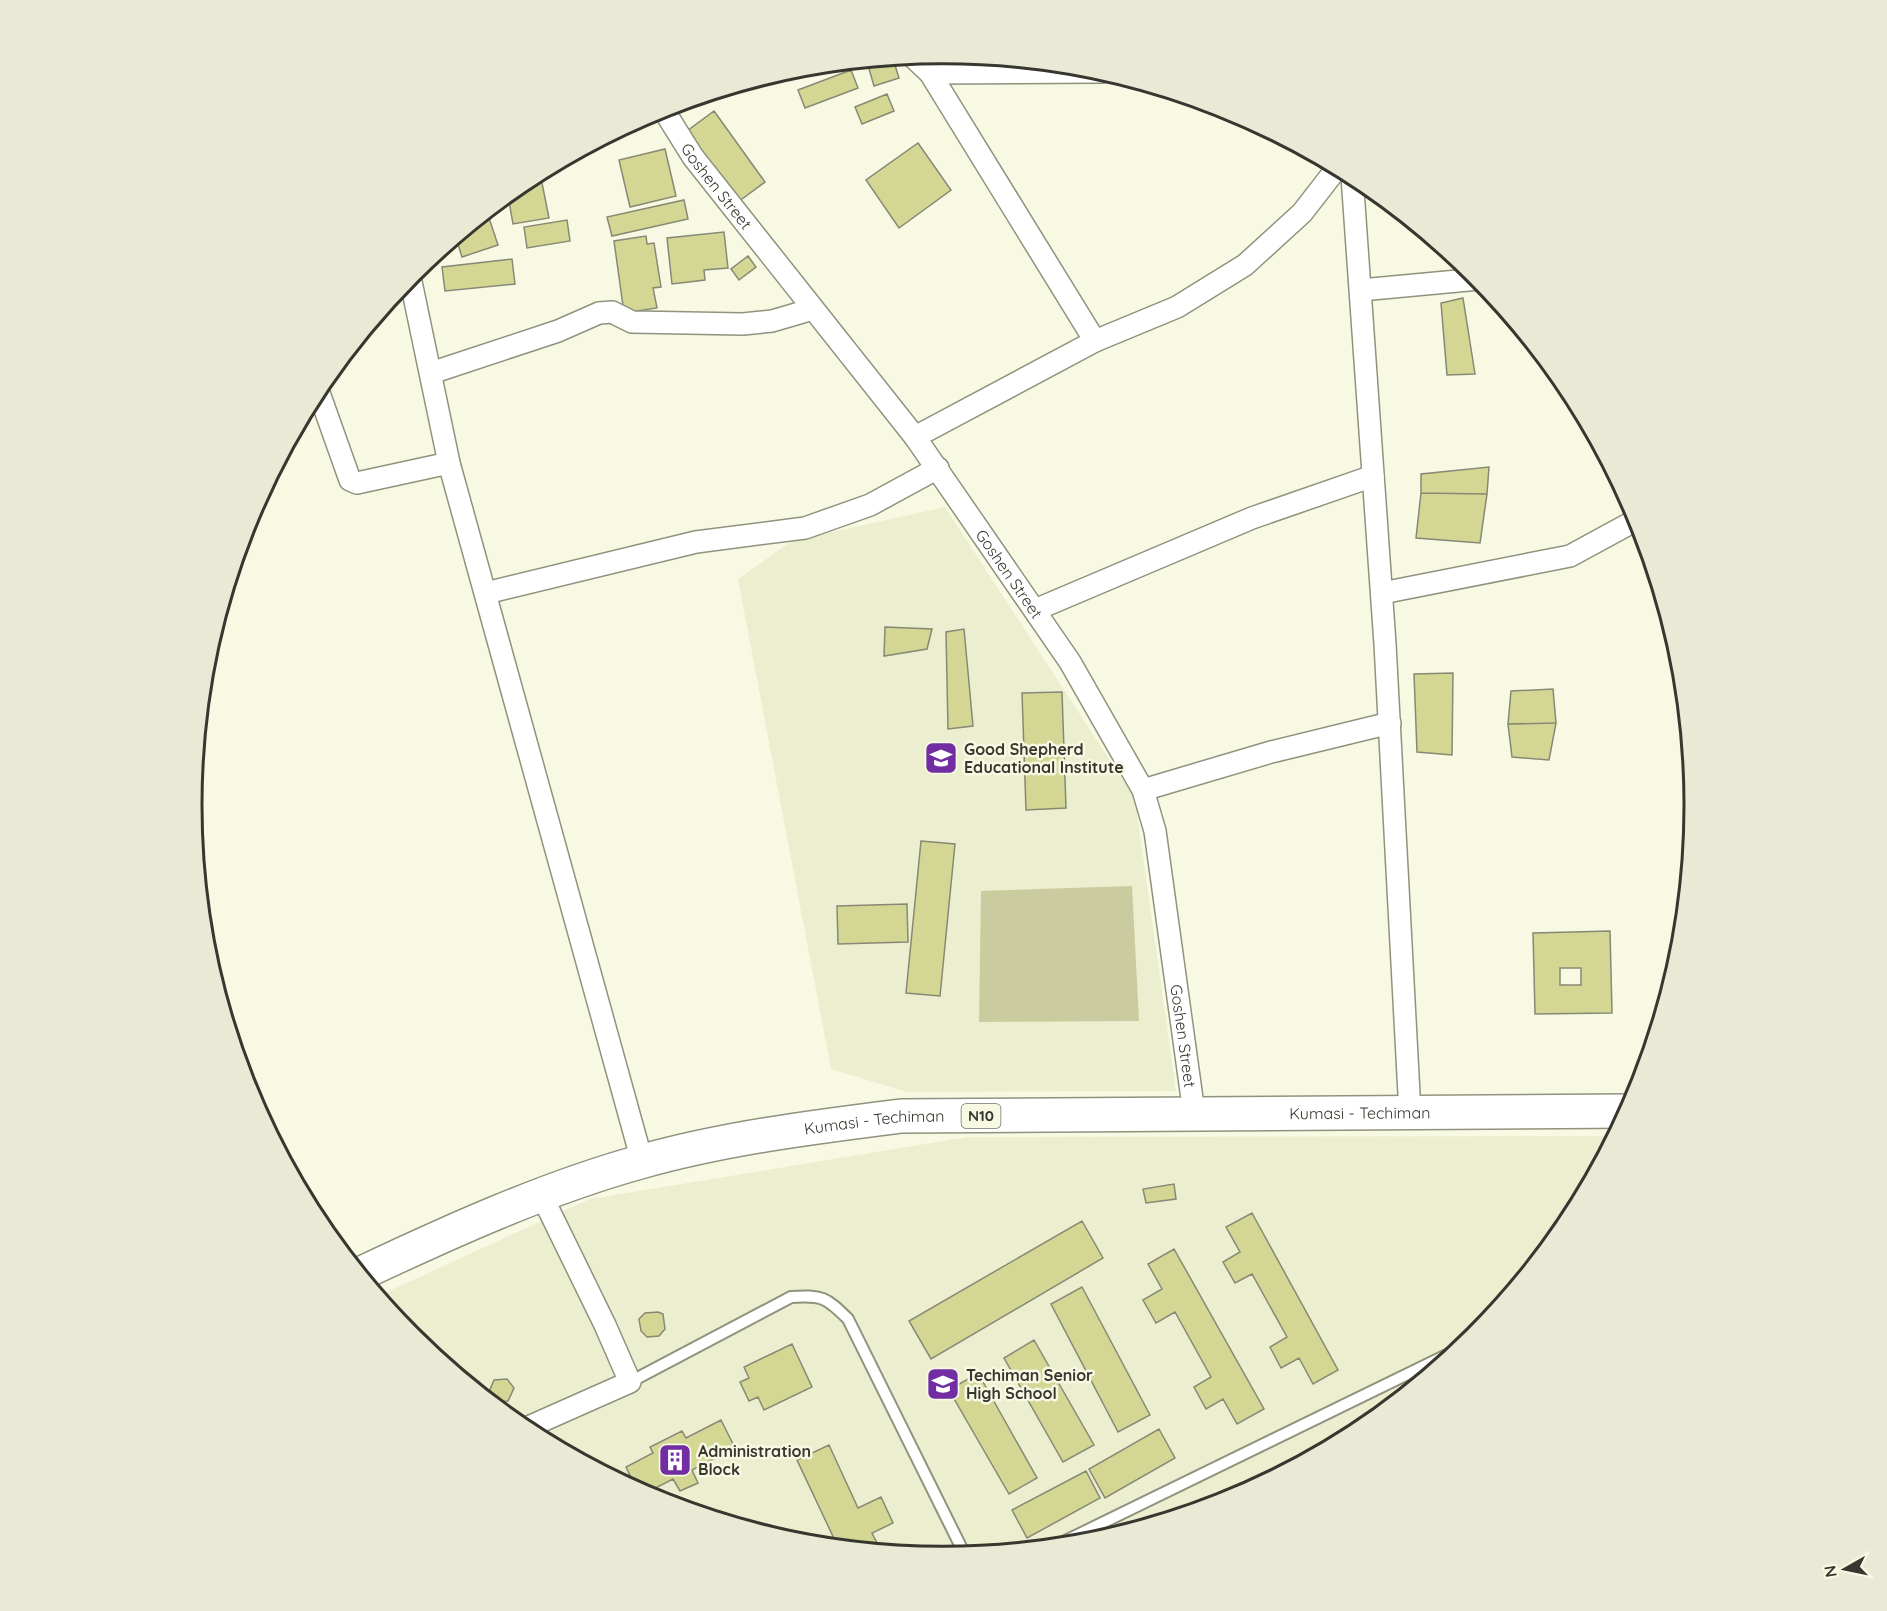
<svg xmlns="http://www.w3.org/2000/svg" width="1887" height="1611" viewBox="0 0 1887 1611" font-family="Quicksand,sans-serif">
	<rect width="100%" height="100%" fill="#f8f9e3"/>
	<!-- built -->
	<path fill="#eceed0" d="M945,507L1135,799L1176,1091L907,1092L831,1069L738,579L792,541Z
		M1615,1136L1568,1223L1475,1337L1361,1431L1231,1500L1090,1543L943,1557L797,1542L656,1500L526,1430L412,1337L378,1296L590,1199L968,1137Z"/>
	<!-- green -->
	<path fill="#cacc9f" d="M1132,886L1139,1021L979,1022L981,891Z"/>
	<!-- building -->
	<path fill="#d4d694" stroke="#878975" stroke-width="1.5" fill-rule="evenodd" d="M893,59L899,78L874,86L867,62Z
		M851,70L858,88L805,108L798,90Z
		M887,94L894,111L862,124L855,107Z
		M705,96L706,99L687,106L686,102Z
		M714,111L765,182L738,202L687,131Z
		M620,131L622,136L587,150L586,148Z
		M918,143L951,190L899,228L866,180Z
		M665,149L676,196L630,207L619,160Z
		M540,173L549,218L513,224L508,196L526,180Z
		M684,200L688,219L612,236L607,217Z
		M487,212L498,245L462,257L456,238Z
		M567,220L570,241L527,248L524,227Z
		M724,232L728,268L704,270L705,280L672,284L667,238Z
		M646,236L647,244L654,243L661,287L653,288L657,308L624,313L614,241Z
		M748,256L756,267L739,280L731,269Z
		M512,259L515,284L445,291L442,267Z
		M1463,298L1475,374L1447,375L1441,303Z
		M1489,467L1487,494L1421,493V474Z
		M1421,493L1487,494L1480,543L1416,538Z
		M885,627L932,629L927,649L884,656Z
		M964,629L973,726L948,729L946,632Z
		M1453,673L1452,755L1417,752L1414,674Z
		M1553,689L1556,723L1508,724L1511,691Z
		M1062,692L1066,808L1026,810L1022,693Z
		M1556,723L1549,760L1512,757L1508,724Z
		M921,841L955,844L940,996L906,993Z
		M907,904L908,942L838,944L837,906Z
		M1610,931L1612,1013L1535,1014L1533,933ZM1560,968H1581V985H1560Z
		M1174,1184L1176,1199L1146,1203L1143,1189Z
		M1252,1213L1338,1370L1313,1384L1299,1358L1281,1368L1270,1347L1287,1337L1252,1274L1235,1283L1223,1262L1240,1252L1226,1227Z
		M1082,1221L1103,1258L931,1359L909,1321Z
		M1174,1249L1264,1409L1237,1424L1223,1399L1206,1409L1194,1387L1211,1377L1175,1312L1156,1323L1143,1300L1162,1289L1148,1264Z
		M1082,1287L1150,1415L1118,1432L1051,1304Z
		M658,1312L663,1314L665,1329L659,1336L647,1337L641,1331L639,1319L645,1313Z
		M1034,1340L1094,1445L1063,1462L1004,1358Z
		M792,1344L812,1387L764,1410L758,1397L749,1401L740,1382L749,1378L744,1367Z
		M978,1373L1037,1478L1009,1494L949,1390Z
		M507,1379L514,1388L508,1401L496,1402L489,1392L494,1380Z
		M721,1420L735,1448L692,1470L698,1483L680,1491L673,1479L644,1494L637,1490L626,1467L653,1453L650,1447L682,1431L686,1438Z
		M1159,1429L1175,1458L1105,1498L1089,1469Z
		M829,1445L858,1508L881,1497L893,1523L872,1533L881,1551L838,1547L797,1460Z
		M1086,1471L1100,1498L1027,1538L1012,1510Z"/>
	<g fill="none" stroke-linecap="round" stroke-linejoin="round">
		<!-- lane casing -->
		<g stroke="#91927e" stroke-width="14">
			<path id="lane" d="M630,1382L791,1297C822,1295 826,1297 848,1319L965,1555
				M1055,1546L1463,1347"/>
		</g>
		<!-- street casing -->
		<g stroke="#91927e" stroke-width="24">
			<g id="street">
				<path d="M913,57L930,73L1095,341"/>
				<path d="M930,73L1102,72"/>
				<path id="s1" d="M663,109L693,157L915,437L1070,662L1143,790L1155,831L1194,1113"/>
				<path d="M1352,176L1385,644L1410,1113"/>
				<path d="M410,277L449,463L642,1161"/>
				<path d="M1361,290L1479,279"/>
				<path d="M431,373L558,331L599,313L612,312L632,322L743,324L772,321L813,309"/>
				<path d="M318,390L350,480L357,483L449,463"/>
				<path d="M915,437L1095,341L1177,307L1245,265L1302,213L1337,168"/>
				<path d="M486,593L696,542L805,528L870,505L938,468"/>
				<path d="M1382,593L1570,556L1638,519"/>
				<path d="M1035,610L1252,518L1373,476"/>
				<path d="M1143,790L1271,752L1390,723"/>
				<path d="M524,1429L630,1382L605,1325L542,1196"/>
			</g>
		</g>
		<!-- highway casing -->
		<g stroke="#91927e" stroke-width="36">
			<g id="highway">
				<path id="s2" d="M360,1274C449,1232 546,1188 640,1162C725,1138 814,1127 901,1116L1628,1111"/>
			</g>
		</g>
		<!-- lane -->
		<use href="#lane" stroke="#fff" stroke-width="10"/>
		<!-- street -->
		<use href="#street" stroke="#fff" stroke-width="21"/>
		<!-- highway -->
		<use href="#highway" stroke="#fff" stroke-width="33"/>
	</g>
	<!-- icons -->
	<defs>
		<g id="school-square" transform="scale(1.725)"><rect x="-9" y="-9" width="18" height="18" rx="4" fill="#712da1" stroke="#f8f9e3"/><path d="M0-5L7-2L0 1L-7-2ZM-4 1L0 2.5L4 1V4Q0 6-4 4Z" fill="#fff"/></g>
		<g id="building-square" transform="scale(1.725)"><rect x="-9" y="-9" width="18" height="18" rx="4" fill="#712da1" stroke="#f8f9e3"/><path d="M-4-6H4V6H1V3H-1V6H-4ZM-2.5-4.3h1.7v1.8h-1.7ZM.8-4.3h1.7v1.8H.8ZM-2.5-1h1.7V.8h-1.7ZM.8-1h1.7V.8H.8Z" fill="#fff"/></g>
	</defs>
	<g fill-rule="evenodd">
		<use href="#school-square" x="941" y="758"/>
		<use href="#school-square" x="943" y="1384"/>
		<use href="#building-square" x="675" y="1460"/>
	</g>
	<g text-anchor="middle" stroke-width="5" stroke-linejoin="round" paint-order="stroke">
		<!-- shield labels -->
		<rect fill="#f8f9e3" stroke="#717165" stroke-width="1.5" x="961.5" y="1104" width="39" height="24" rx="4.5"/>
		<g font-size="15" font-weight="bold" fill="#37372f">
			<text x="981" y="1121">N10</text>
		</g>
		<!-- street labels -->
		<g font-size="16" fill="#37372f" stroke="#f8f9e3">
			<text dy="6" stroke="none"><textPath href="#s1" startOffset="94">Goshen Street</textPath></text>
			<text dy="6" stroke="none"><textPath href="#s1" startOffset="580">Goshen Street</textPath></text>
			<text dy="6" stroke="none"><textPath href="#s1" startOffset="1084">Goshen Street</textPath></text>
			<text dy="6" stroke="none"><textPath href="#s2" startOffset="1026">Kumasi - Techiman</textPath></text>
			<text dy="6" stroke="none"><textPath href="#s2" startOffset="540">Kumasi - Techiman</textPath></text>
		</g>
		<!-- poi labels -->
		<g font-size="16" font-weight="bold" fill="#37372f" stroke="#f8f9e3" text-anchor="start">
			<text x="964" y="755">Good Shepherd<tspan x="964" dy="18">Educational Institute</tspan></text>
			<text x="966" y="1381">Techiman Senior<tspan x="966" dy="18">High School</tspan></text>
			<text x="698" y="1457">Administration<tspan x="698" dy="18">Block</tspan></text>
		</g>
	</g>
	<!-- crop -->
	<path d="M0 0H1887V1611H0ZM202 805a741 741 0 1 1 1482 0a741 741 0 1 1-1482 0Z" fill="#e9e9d5" fill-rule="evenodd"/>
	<path fill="none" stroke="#37372f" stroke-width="3" d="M202 805a741 741 0 1 1 1482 0a741 741 0 1 1-1482 0Z"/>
	<!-- north arrow -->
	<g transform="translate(1845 1569) rotate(261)" stroke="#f8f9e3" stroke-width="4.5" paint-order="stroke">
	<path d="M0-4.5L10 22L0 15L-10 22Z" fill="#37372f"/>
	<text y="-9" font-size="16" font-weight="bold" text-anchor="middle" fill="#37372f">N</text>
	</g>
</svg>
